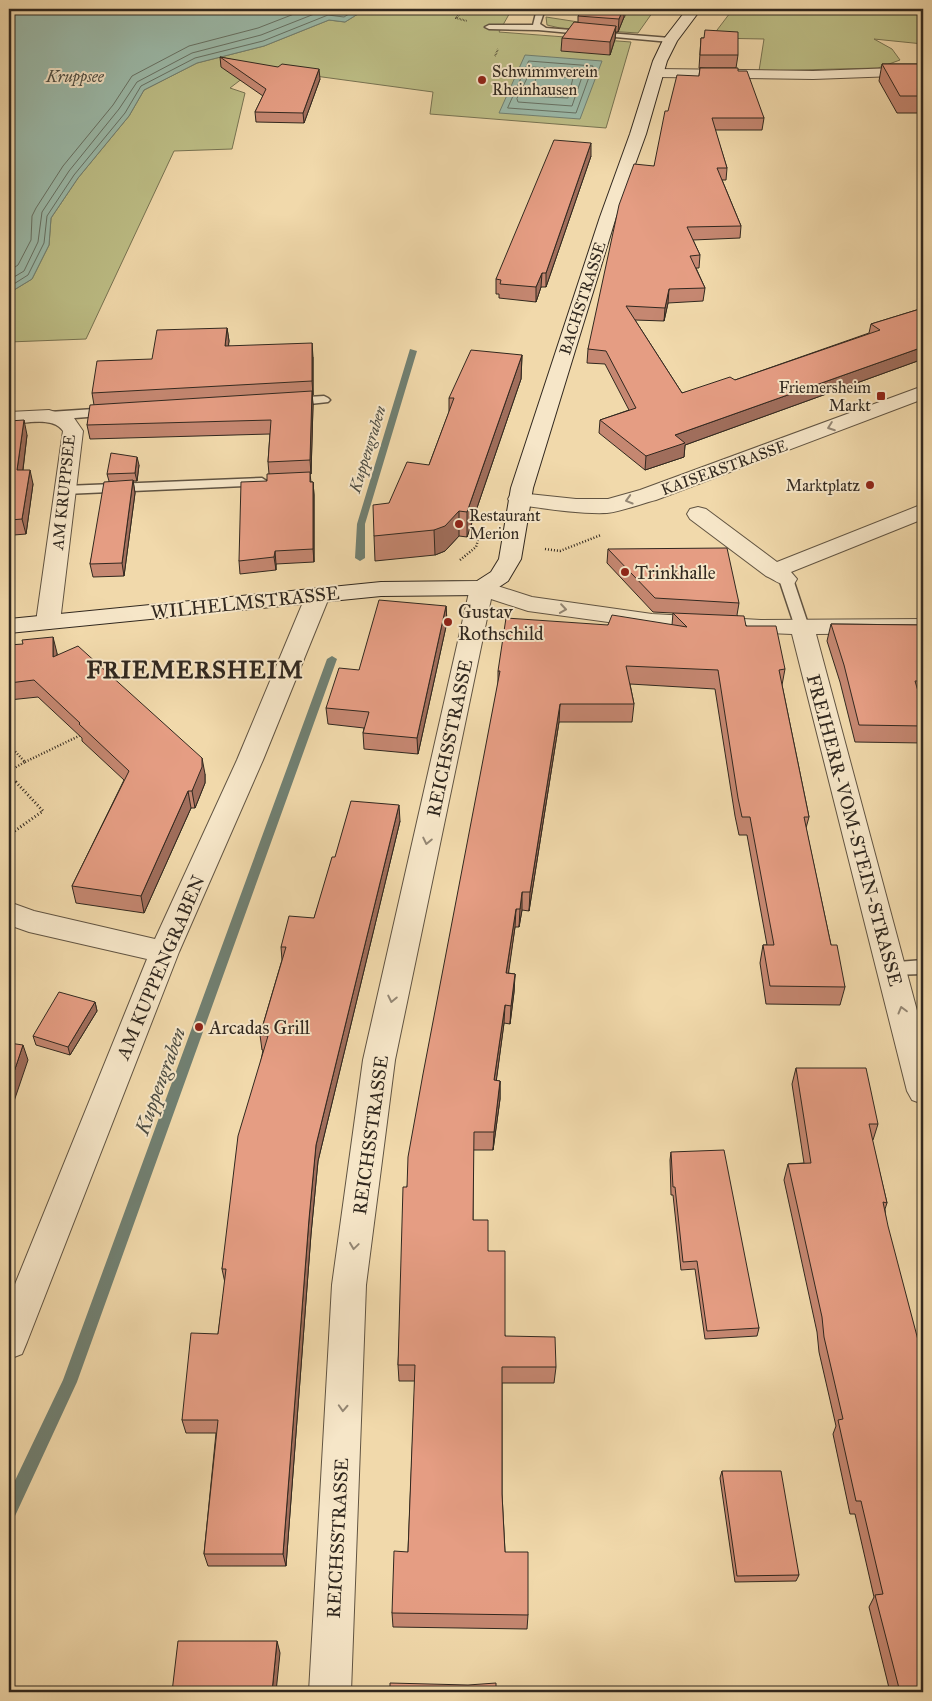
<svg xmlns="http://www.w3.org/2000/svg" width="932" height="1701" viewBox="0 0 932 1701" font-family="'IM FELL Great Primer',serif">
	<rect width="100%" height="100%" fill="#f1d9ab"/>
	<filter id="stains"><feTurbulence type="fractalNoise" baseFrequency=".004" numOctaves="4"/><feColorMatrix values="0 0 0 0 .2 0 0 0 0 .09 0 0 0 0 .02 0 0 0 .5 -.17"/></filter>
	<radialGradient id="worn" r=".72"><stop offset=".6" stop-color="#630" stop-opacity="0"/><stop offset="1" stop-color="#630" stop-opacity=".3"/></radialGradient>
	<!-- green -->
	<path fill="#bdbe86" stroke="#777352" d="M366,9H512L499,32L631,42L606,128L430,114L433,92L256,68L230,88L245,93L232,149L174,151L86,339L9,342V293L32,279L49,245L51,218L78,178L129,116L144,90L197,63L264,46L329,20L345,22Z
		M630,9H655L638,33L560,28L547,25L546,17L617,28Z
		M733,9H923V44L874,39L892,49L900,60L878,68L759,71L764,39L711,38Z"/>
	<!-- water -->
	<path fill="#9bbaaa" stroke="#718072" d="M9,9H366L345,22L329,20L264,46L197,63L144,90L129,116L78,178L51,218L49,245L32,279L9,293Z
		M525,55L602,61L580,119L499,113Z"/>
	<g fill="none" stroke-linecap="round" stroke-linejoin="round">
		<!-- shore -->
		<path stroke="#667164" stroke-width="1" d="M529,61L593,66L576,113L508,108Z
			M533,67L584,71L572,106L518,102L517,99Z
			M538,75L573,78L568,98L529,96Z
			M9,271L18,265L31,240L32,216L36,208L63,166L113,105L132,76L189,46L258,28L307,9
			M9,280L24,271L38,242L42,212L69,171L119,109L137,82L192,53L261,35L327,9
			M9,287L28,275L44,243L47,216L74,175L125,113L141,86L195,58L263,41L328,15L344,17L357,9"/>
		<!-- stream -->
		<path fill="#718072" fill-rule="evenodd" d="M410,349L417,351L365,524V558L360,561L355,558L357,524Z
			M332,656L337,659L77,1382L15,1516L9,1518V1493L63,1380L327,659Z"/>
		<!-- lane casing -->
		<g stroke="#615442" stroke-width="3">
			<path id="lane" d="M537,9H545L540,24L546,28L670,38L674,40L670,42L538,30L489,29L485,27L489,25H533Z
				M324,396L328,398L330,400L328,402L291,406L285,402L291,398Z
				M109,408L115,412L113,415L49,420L43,416L49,412Z
				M262,478L268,482L266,485L65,494L59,490L65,486Z
				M786,575L793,579L809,627L807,630H797L795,627L779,579Z
				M923,960V974L891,975L885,973L882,968L885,963Z"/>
		</g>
		<!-- street casing -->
		<g stroke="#615442" stroke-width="2">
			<path id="street" d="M923,67V75L813,79L657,77L652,76L650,73L652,70L657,69L813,71Z
				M923,386V399L656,500C640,504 623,511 607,513C578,514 548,509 519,505L511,504L508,499L511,494L519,493L576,499H608L640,490Z
				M49,410L74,418L83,431L60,622L56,627L48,629L40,627L36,622L63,431C53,416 24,424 9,424V412Z
				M923,504V519L791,572L797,579L794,584C781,587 777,581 766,576L690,519L687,514L690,509L698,507L706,509L777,562Z
				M482,581L532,597L652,614L761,620L923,619V633L816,634L923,1033V1104L912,1100L907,1091L792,634L652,628L528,611L491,599L395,1060L366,1285L351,1692H309L332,1285L363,1060L470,588L474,583Z
				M318,588L326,590L330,595L263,760L179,952L27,1342L22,1354L9,1359V1299L147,959L29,932L9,925V902L34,911L155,939L237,760L306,595L310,590Z"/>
		</g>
		<!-- secondary casing -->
		<g stroke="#31281f" stroke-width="2">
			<path id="secondary" d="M687,9H701L677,41L667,61L646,134L616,217L533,488L521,559L508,581L490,593L482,595L381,596L9,633V619L381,582L477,581L491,572L499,559L511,488L600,217L630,134L653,61L663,40Z"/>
		</g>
		<!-- path-far2 -->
		<path stroke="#31281f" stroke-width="2" stroke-dasharray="0.5 1" stroke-linecap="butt" d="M464,9L456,18L467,21
			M495,56L498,49"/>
		<!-- path-far1 -->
		<path stroke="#31281f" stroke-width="2.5" stroke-dasharray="1 2" stroke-linecap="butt" d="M545,549L560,551L601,535
			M460,560L476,547L479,537
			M9,745L25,762L9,771
			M25,762L83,734
			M9,775L16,782"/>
		<!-- path -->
		<path stroke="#31281f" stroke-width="3" stroke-dasharray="1 2.5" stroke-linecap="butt" d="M9,835L43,811L15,781"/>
		<!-- lane -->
		<use href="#lane" fill="#f6e6c8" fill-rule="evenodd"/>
		<!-- street -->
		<use href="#street" fill="#f6e6c8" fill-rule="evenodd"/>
		<!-- secondary -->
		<use href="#secondary" fill="#f6e6c8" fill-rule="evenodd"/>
	</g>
	<!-- wall -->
	<path fill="#c58771" stroke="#31281f" d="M584,9H624V17L618,32H616L615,39L610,55L561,51L562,38L578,23V16Z
		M701,38H704L738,55L736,68H699Z
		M220,57L320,79L304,123L256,122L255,112L263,96L221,67Z
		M882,64H923V113H897L879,81Z
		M700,68L738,71L764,118L762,130H715L727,168L726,180H722L741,226L740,238L693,240L700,255L699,268H696L705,288L703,301L668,303L664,321L635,320L682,393L735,380L869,333L871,324L923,308V359L685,445L684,457L645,470L599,433L600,420L629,410L605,364L587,363L588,349L654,166L699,76Z
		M591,156L546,287H541L536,302L499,298V294H496V279Z
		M227,328L229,341L228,346L313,357V395H312L313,405L311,474H310L311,482H313L314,495V562L276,564V570L240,574L239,561L269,474L268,462L270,434L90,439L87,425L94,405L92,393Z
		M522,355L521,379L467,537L459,536L445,551L435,555L375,561L374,536L389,503L429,465L449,412V398Z
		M9,421L27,435L23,470L33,484L26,534L14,535L9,575Z
		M139,465L137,481H133L135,493L124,576L93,577L90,564L109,481L107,474Z
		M608,549L739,603L737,615L785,669L782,685L809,817L806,828L831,945L845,987L840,1005L766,1004L760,963L763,945H767L747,835H739L735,816L715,689L630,684L634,704L632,722H559L529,911L522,910L519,927H515L508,973L515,974L514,992L510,1024L504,1023L496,1081H500V1099L493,1150H473V1220L488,1251L505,1336L556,1367L554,1383H502V1494L505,1552L528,1615L527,1629L393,1627L392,1613L408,1552L415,1381H399L398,1365L407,1187L498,685V671L608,625H672L673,613L653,612L607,563Z
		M446,606L447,622L418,754L364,749L363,733L364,728L328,724L326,708L359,670Z
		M831,624L923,625V698H920L923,708V743L855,742L840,682L827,641Z
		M9,645L57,653V655L205,774V783L195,808H191L144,913L76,903L72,886L124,780L82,741V738L38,697L9,700Z
		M400,821L318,1161L311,1234L286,1566H208L204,1554L216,1433H186L182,1420L218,1334L225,1283L222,1269L263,1050H262L260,1035L282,960L281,947L314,918L335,857Z
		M921,902H923V929L918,913Z
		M95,1002L97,1011L70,1055L36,1045L33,1036Z
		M796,1068L878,1124L873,1140H872L887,1203L885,1209L923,1692H890L869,1607L874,1597L855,1514H850L833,1434L836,1426L819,1352L817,1332L784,1180L788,1164L804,1163L792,1084Z
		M671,1152L759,1328L757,1336L705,1339L695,1269L681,1270L673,1195H671L670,1160Z
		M722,1471L799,1575L796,1581L735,1582L720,1478Z"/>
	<!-- shaded-wall -->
	<path fill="#a06e5c" stroke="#31281f" d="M623,9H624V17L618,32L619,19Z
		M616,26L615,39L610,55V42Z
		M319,69L320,79L304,123L303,113Z
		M591,143V156L546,287V273Z
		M542,273L541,287L536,302V287Z
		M669,289L668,303L664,321L665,308Z
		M227,328L229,341L227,360L225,346Z
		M312,343L313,357V395L312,381Z
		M923,347V359L685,445L684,457L645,470L646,456L675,435Z
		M522,355L521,379L467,537V512Z
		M312,391L313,405L311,474L310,460Z
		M24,420L27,435L21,485L17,470Z
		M137,457L139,465L137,481L135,473Z
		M30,470L33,484L26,534L22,519Z
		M133,480L135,493L124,576L122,563Z
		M313,482L314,495V562L313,549Z
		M459,511V536L445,551L435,555L434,530Z
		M10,520L14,535L9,575V532Z
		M275,551L276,564V570L274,557Z
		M446,606L447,622L418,754L417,738Z
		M53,637L57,653V673L53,657Z
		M560,704L559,722L529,911L530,892Z
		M202,758L205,774V783L195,808L192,791Z
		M188,791L191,808L144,913L141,896Z
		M399,805L400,821L318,1161L311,1234L286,1566L283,1554L309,1219L316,1145Z
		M522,892V910L519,927L520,909Z
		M516,909L515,927L506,991V973Z
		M515,974L514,992L510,1024L511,1006Z
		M95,1002L97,1011L70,1055L68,1047Z
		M505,1005L504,1023L494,1098V1080Z
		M23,1045L28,1060L9,1116V1087Z
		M500,1081V1099L493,1150L494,1132Z
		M277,1641L280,1653L276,1692H272Z"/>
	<!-- building -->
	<path fill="#e59d83" stroke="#31281f" d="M584,9H623L619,19L578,16Z
		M574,22L616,26L610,42L562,38Z
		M705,30L738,32V55H700L701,38H704Z
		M220,57L278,67L282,64L319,69L303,113L255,112L266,89Z
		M882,64H923V96H900Z
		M700,68H738V71H747L764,118H712L727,168H717L741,226L687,227L700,255L690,256L705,288L669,289L665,308L626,306L682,393L730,377L735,380L880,330L871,324L923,308V347L675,435L685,443L646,456L600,420L636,408L606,351L588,349L619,205L634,164L654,166L665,111H668L677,75L699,76Z
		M554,140L591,143L546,273H542L536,287L500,284L501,280L496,279Z
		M227,328L225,346L312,343V381L92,393L97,361L152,359L157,330Z
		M471,350L522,355L467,512L459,511L445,526L434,530L374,536L373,505L389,503L407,462L429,465L454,398H449Z
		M312,391L310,460L268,462L271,420L87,425L90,405Z
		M24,420L17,470H30L22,519L10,520L9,532V421Z
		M111,453L137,457L135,473L107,474Z
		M310,472V482H313V549L275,551L274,557L239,561L241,482L267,481V474Z
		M133,480L122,563L90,564L104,482Z
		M727,548L739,603L655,598L608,549Z
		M379,600L446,606L417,738L363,733L369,712L326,708L339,668L359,670Z
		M673,613L744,616L746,626H776L785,669L779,670L809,817H804L831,945H837L845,987L770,986L763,945H774L750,817H742L738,798L718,670L626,666L634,704H560L530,892H522L520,909H516L506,973L515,974L511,1006L505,1005L494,1080L500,1081L494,1132H474L473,1220H488V1251H505V1336L555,1337L556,1367H502V1494L505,1552H528V1615L392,1613L394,1551L408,1552L415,1365H398L403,1187H407L408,1157L423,1074L500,671H498L506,618L608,625L612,615L687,627Z
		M831,624L923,625V681H915L923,708V726L859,725L844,665Z
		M53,637V657L78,646L202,758V767L192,791H188L141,896L72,886L129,771L79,724L80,723L34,680L9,683V645L23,644L22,640Z
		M351,801L399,805L316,1145L309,1219L283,1554H204L218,1420H182L191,1333L218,1334L226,1269H222L238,1136L268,1036L260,1035L286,947H281L289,916L314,918L332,857H335Z
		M59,992L95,1002L68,1047L33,1036Z
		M9,1043L23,1045L9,1087Z
		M796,1068H866L878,1124H869L887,1203L883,1202L888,1226L923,1359V1692H900L875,1595L883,1594L861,1501H856L838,1420L843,1419L824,1337L822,1317L788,1164L811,1163Z
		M724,1150L759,1328L707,1331L697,1261L683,1262L675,1187H673L671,1152Z
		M722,1471H781L799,1575L737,1576Z
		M178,1641H277L272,1692H172Z
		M390,1683L468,1685L496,1683V1692H390Z"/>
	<!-- one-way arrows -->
	<defs><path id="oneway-chevron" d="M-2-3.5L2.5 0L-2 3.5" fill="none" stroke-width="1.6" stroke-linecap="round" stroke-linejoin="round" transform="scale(1.25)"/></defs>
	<g stroke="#948774">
		<use href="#oneway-chevron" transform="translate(831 427) rotate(160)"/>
		<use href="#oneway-chevron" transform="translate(629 500) rotate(164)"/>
		<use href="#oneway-chevron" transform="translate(563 609) rotate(8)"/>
		<use href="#oneway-chevron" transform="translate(427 841) rotate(102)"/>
		<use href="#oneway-chevron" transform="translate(392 999) rotate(102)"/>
		<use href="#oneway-chevron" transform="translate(902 1010) rotate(-105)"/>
		<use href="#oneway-chevron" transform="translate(354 1246) rotate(98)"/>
		<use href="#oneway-chevron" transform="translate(343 1408) rotate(93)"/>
	</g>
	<!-- markers -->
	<g fill="#8f2418" stroke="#f6e6c8" stroke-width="2">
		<circle cx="482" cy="80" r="5"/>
		<rect x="876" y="391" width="10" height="10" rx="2.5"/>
		<circle cx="870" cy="485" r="5"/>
		<circle cx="459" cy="524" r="5"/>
		<circle cx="625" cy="572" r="5"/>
		<circle cx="448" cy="622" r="5"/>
		<circle cx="199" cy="1027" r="5"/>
	</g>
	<g text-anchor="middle" stroke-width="4" stroke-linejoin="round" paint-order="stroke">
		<!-- far-poi labels -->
		<g font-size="16" fill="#31281f" stroke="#f6e6c8" text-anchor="start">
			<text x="492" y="77">Schwimmverein<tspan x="492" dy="18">Rheinhausen</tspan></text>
			<text x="871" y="393" text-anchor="end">Friemersheim<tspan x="871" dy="18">Markt</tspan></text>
			<text x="860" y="491" text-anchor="end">Marktplatz</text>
			<text x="469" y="521">Restaurant<tspan x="469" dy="18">Merion</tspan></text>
		</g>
		<!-- far-water labels -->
		<g font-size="16" font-style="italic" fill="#4c4c42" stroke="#f6e6c8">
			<text x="75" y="82">Kruppsee</text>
			<text transform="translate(367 449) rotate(-73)" y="6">Kuppengraben</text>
		</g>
		<!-- far-street labels -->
		<g font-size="16" fill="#31281f" stroke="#f6e6c8">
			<text transform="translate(582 298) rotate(-72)" y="6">BACHSTRASSE</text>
			<text transform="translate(724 467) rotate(-20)" y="6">KAISERSTRASSE</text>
			<text transform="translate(63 492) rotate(-84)" y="6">AM KRUPPSEE</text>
		</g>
		<!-- poi labels -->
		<g font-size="19" fill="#31281f" stroke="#f6e6c8" text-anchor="start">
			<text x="635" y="579">Trinkhalle</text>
			<text x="458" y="618">Gustav<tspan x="458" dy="22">Rothschild</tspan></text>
			<text x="209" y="1034">Arcadas Grill</text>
		</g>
		<!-- street labels -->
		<g font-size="19" fill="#31281f" stroke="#f6e6c8">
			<text transform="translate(245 602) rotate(-6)" y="7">WILHELMSTRASSE</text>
			<text transform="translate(449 738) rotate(-78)" y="7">REICHSSTRASSE</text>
			<text transform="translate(855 830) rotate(75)" y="7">FREIHERR-VOM-STEIN-STRASSE</text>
			<text transform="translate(160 967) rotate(-67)" y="7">AM KUPPENGRABEN</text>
			<text transform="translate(370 1135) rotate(-82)" y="7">REICHSSTRASSE</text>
			<text transform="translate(337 1538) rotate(-87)" y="7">REICHSSTRASSE</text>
		</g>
		<!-- water labels -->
		<g font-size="20" font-style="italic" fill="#4c4c42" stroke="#f6e6c8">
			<text transform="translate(160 1081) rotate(-70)" y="7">Kuppengraben</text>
		</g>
		<!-- district labels -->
		<g font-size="24" font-weight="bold" letter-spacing="1" fill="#31281f" stroke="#f6e6c8">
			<text x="195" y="678">FRIEMERSHEIM</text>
		</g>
	</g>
	<!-- margin -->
	<rect width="932" height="1701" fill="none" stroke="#f1d9ab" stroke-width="30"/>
	<rect x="10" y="10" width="912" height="1681" fill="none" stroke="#31281f" stroke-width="2.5"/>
	<rect x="15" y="15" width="902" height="1671" fill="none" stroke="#31281f"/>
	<rect width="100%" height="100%" filter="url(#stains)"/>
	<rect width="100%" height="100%" fill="url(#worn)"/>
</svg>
